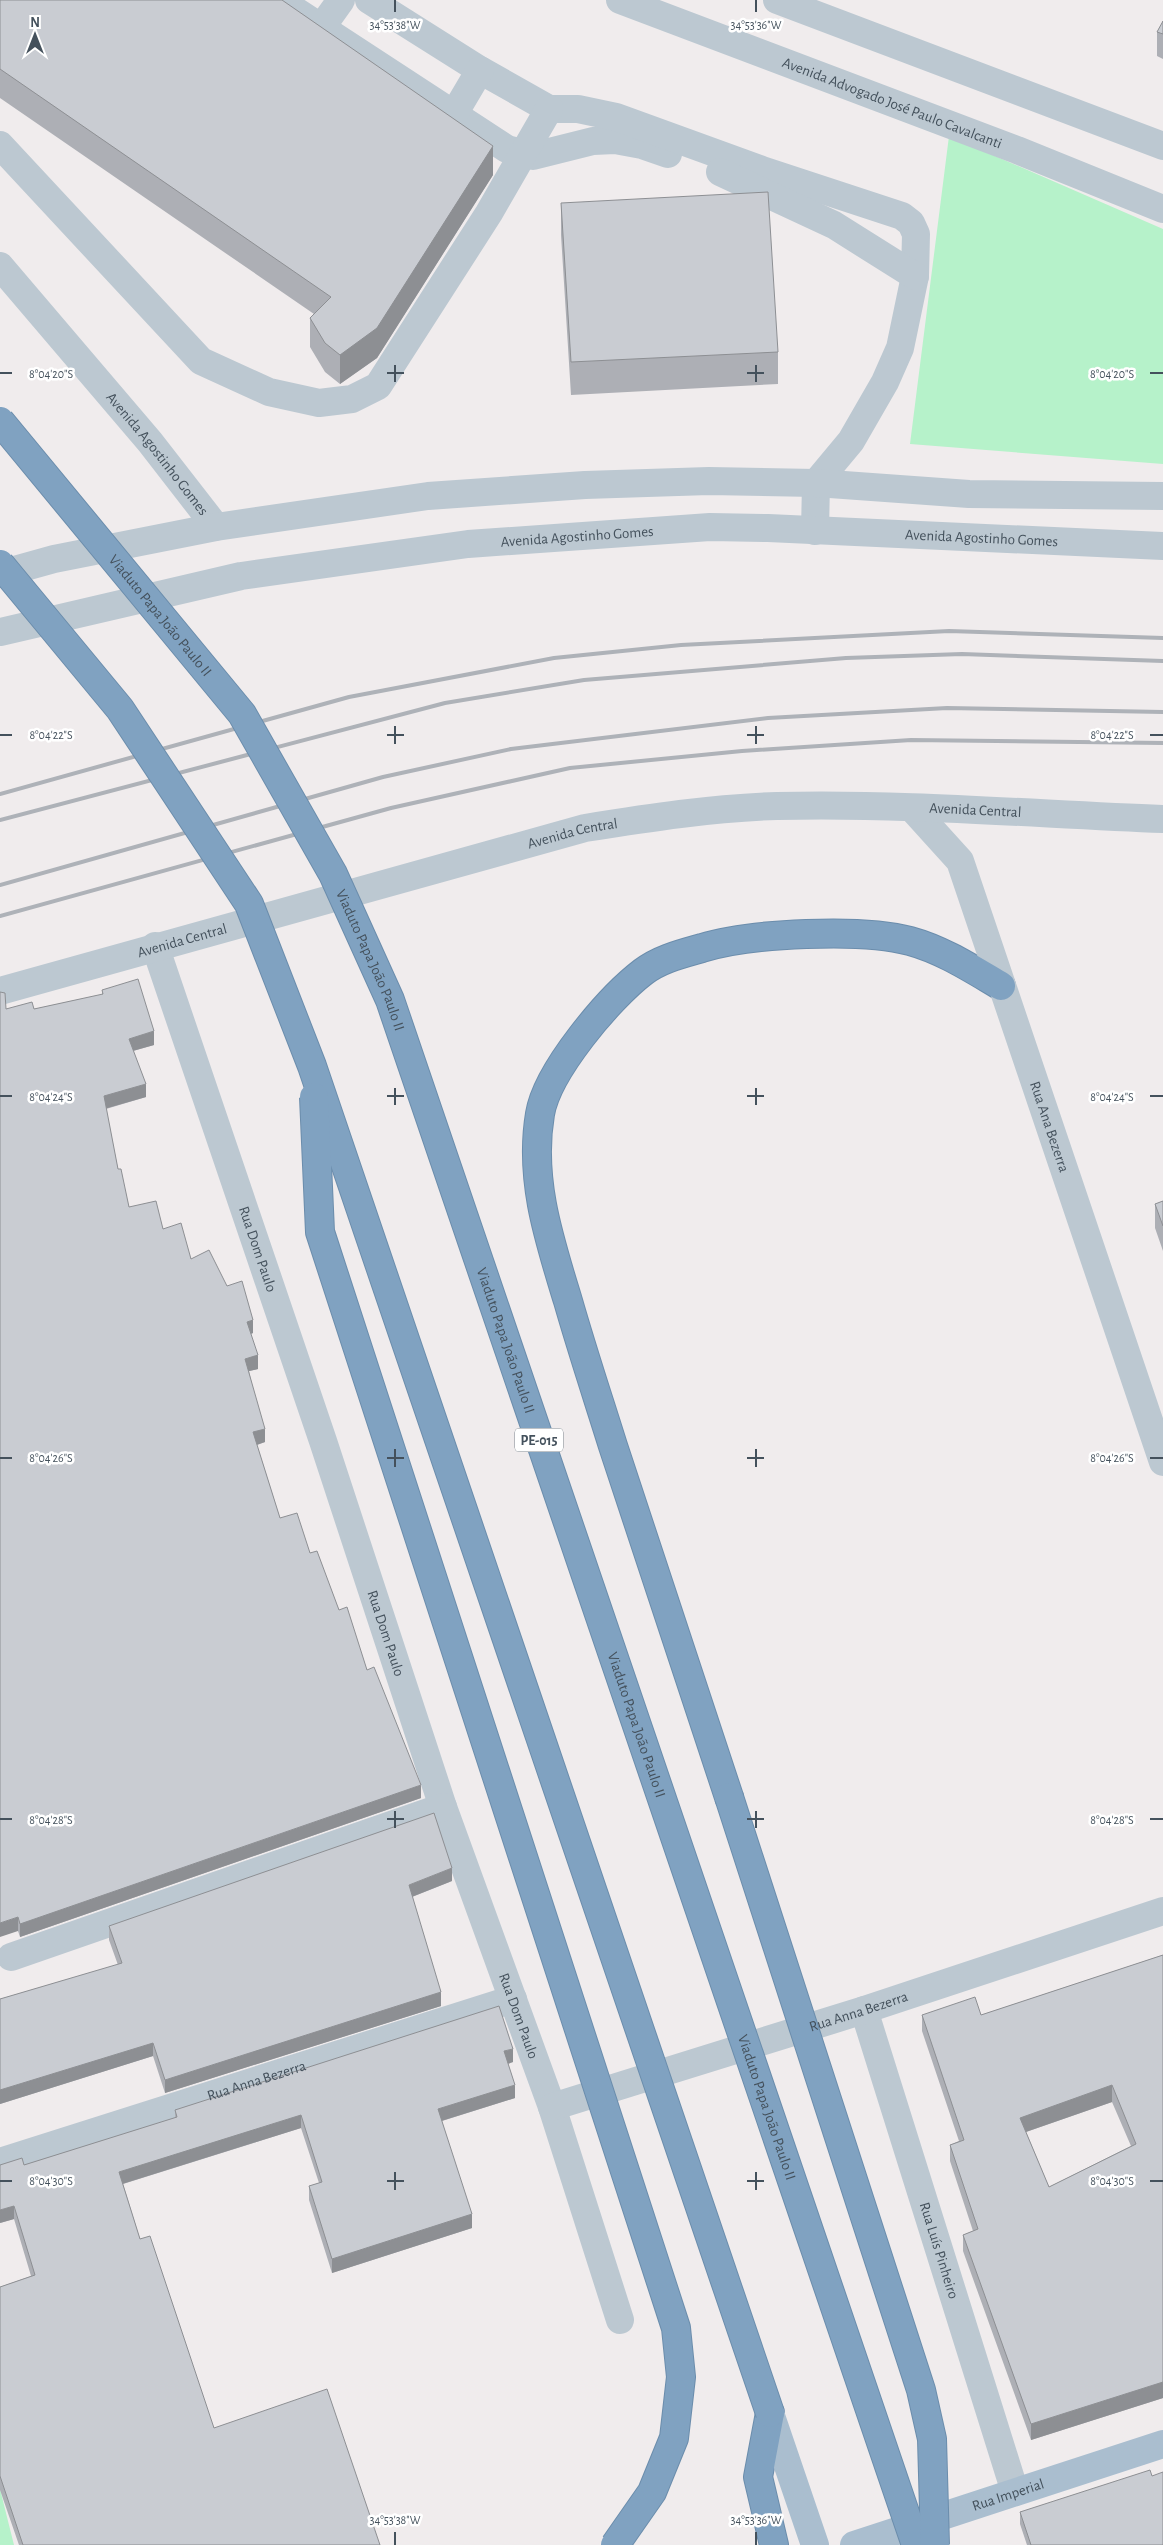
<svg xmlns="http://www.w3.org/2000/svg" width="1163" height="2545" viewBox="0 0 1163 2545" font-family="'Alegreya Sans',sans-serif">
	<rect width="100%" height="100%" fill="#f0eced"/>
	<!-- green -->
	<path fill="#b6f2ca" d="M949,136L1163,229V464L910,444Z
		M0,2489L14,2545H0Z"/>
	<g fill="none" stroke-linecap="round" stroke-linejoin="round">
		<!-- highway casing -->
		<g stroke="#6b8dac" stroke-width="30">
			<path id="highway" d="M729,1797C691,1680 652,1563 613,1446C598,1398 582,1350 568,1301C549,1239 529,1179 540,1114C547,1071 609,998 643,972C660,959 681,954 702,948C750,933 862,928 910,941C943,950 972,969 1001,986
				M770,2413L758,2477L774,2545"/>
		</g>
		<!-- minor -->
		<g stroke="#bcc8d1" stroke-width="28">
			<path d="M279,0L507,149L533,156L593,141L615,140L642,145L668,154"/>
			<path d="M369,0L480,70L549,109H578L616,117L762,170L902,216L911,223L916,234L915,276L900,348L885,382L851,441L816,483L815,531"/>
			<path id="s1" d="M620,0L1017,150L1163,209"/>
			<path d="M777,0L1163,146"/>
			<path d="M321,28L341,0"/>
			<path d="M454,114L480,70"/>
			<path d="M0,145L201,361L269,392L319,403L352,399L378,386L489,213L549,109"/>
			<path d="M720,172L834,225L915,276"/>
			<path id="s2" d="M0,266L150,442L216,527"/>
			<path d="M0,574L54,559L216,527L428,496L585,485L709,481L816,483L969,494L1163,496"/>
			<path id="s3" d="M0,632L241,576L468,544L710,527L768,528L1163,546"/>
			<path id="s4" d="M912,808L960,861L1163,1462"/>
			<path id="s5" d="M155,946L323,1441L443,1807L552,2107L620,2320"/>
			<path id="s6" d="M0,991L585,828C648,818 712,808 777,806C905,803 1035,814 1163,819"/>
			<path d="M11,1957L443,1807"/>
			<path id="s7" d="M864,2010L1015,2492"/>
			<path id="s8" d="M552,2107L864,2010L1163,1911"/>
			<path id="s9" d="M0,2162L513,1999"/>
		</g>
		<!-- major -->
		<g stroke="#aabecf" stroke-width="28">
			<path d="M770,2413L815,2545"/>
			<path id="s10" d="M854,2545L1163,2444"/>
		</g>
		<!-- highway -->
		<use href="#highway" stroke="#80a2c1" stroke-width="28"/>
		<!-- rail -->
		<path stroke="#aeb2b8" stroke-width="4" d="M0,794L349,697L554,658L681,645L949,631L1163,638
			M0,820L445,703L584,680L846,658L962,654L1163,661
			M0,885L383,777L511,749L768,718L947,708L1163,712
			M0,916L391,808L570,768L742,751L911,740L1163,743"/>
		<!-- highway-bridge casing -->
		<g stroke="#6b8dac" stroke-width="30" stroke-linecap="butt">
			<g id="highway-bridge">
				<path id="s11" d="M0,421L242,714L333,874L390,1000L916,2545"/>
				<path d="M0,564L120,709L249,904L312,1066L770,2413"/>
				<path d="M314,1097L320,1232L676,2328L681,2377L674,2438L652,2492L615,2545"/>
				<path d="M729,1797L921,2390L932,2439L935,2545"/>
			</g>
		</g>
		<!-- highway-bridge -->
		<use href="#highway-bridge" stroke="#80a2c1" stroke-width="28"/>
	</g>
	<!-- wall -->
	<path fill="#adafb5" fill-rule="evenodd" d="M0,0L493,175L377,358L340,384L325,372L310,347V318L314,314L0,98Z
		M1163,21V59L1157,56V32Z
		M561,203L778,352V384L571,395L561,235Z
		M102,990L154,1045L133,1051L146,1097L106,1109L118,1169L129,1207L163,1229L191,1259L227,1286L253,1333L251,1334L258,1369L249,1371L265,1442L257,1445L280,1518L310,1553L339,1610L367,1670L421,1798L20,1937L18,1931L6,1009H34L102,995Z
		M1163,1201V1251L1155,1228V1204Z
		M452,1881L412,1897L441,2006L165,2093L153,2056L0,2104V1999L118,1965L109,1940V1926Z
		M1163,1955V2398L1031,2440L963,2251V2235L973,2231L950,2161V2145L959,2141L922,2031V2015H981ZM1112,2102L1131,2146L1049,2187L1026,2132Z
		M513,2062L508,2064L515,2098L442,2121L472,2228L332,2273L309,2200V2186L319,2183L301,2128L123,2184L140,2239L214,2428L380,2545H19L0,2490V2287L31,2276L14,2219L0,2223L24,2165L175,2118V2110Z
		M1152,2476L1163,2545H1027L1020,2524V2512Z"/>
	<!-- shaded-wall -->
	<path fill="#8d8f93" d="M493,146V175L377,358L340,384V355Z
		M154,1031V1045L129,1052V1039Z
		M146,1084V1097L104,1109V1096Z
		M253,1320V1333L247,1335V1322Z
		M258,1355V1369L245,1372V1359Z
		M265,1429V1442L253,1446V1432Z
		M421,1785V1798L20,1937V1924Z
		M452,1868V1881L409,1898V1885Z
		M18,1917V1931L0,1937V1923Z
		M441,1992V2006L165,2093V2080Z
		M153,2043V2056L0,2104V2090Z
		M513,2049V2062L504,2065V2051Z
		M515,2085V2098L438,2122V2109Z
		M1112,2085V2102L1020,2134V2118Z
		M301,2115V2128L119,2185V2172Z
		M14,2206V2219L0,2223V2210Z
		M472,2214V2228L332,2273V2259Z
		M1163,2382V2398L1031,2440V2424Z"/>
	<!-- building -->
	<path fill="#c9ccd2" stroke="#8d8f93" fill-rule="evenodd" d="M0,0H282L493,146L377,328L340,355L325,343L310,318L331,297L0,69Z
		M1163,21V34L1157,32Z
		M768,192L778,352L571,362L561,203Z
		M138,979L154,1031L129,1039L146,1084L104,1096L118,1169H121L129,1207L156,1201L163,1229L181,1223L191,1259L209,1250L227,1286L242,1281L253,1320L247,1322L258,1355L245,1359L265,1429L253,1432L280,1518L297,1513L310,1553L317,1551L339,1610L347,1607L367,1670L374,1667L421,1785L20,1924L18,1917L0,1923V992L5,993L6,1009L32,1002L34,1009L103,994L102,990Z
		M1163,1201V1226L1155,1204Z
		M434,1813L452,1868L409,1885L441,1992L165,2080L153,2043L0,2090V1999L122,1963L109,1926Z
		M1163,1955V2382L1031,2424L963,2235L978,2229L950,2145L964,2140L922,2015L975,1997L981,2015ZM1112,2085L1136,2144L1049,2187L1020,2118Z
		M499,2006L513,2049L504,2051L515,2085L438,2109L472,2214L332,2259L309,2186L322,2182L301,2115L119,2172L140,2239L150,2236L214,2428L327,2389L380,2545H23L0,2476V2287L35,2275L14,2206L0,2210V2165L22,2158L24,2165L177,2117L175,2110Z
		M1150,2470L1152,2476L1163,2472V2545H1031L1020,2512Z"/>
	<!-- ticks -->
	<path fill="none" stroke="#44515c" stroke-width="2" d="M395,0V12M756,0V12M395,365V382M756,365V382M0,373H12M387,373H404M747,373H764M1150,373H1163M395,726V744M756,726V744M0,735H12M387,735H404M747,735H764M1150,735H1163M395,1088V1105M756,1088V1105M0,1096H12M387,1096H404M747,1096H764M1150,1096H1163M395,1449V1467M756,1449V1467M0,1458H12M387,1458H404M747,1458H764M1150,1458H1163M395,1811V1828M756,1811V1828M0,1819H12M387,1819H404M747,1819H764M1150,1819H1163M395,2172V2190M756,2172V2190M0,2181H12M387,2181H404M747,2181H764M1150,2181H1163M395,2532V2545M756,2532V2545"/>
	<g text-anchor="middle" stroke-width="5" stroke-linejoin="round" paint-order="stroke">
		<!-- shield labels -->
		<rect fill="#fff" stroke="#7c858d" stroke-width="1" x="515" y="1428.5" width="48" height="23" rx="4"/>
		<g font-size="14" font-weight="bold" fill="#44515c">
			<text x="539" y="1445">PE-015</text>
		</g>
		<!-- street labels -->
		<g font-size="15" fill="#44515c" stroke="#fff">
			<text dy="5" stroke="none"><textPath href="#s1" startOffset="291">Avenida Advogado José Paulo Cavalcanti</textPath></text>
			<text dy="5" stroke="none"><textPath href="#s2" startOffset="245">Avenida Agostinho Gomes</textPath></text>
			<text dy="5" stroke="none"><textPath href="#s3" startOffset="586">Avenida Agostinho Gomes</textPath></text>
			<text dy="5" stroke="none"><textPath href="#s3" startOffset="991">Avenida Agostinho Gomes</textPath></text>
			<text dy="5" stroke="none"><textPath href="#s11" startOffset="252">Viaduto Papa João Paulo II</textPath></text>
			<text dy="5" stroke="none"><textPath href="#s6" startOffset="999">Avenida Central</textPath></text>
			<text dy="5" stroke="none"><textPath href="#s6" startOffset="594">Avenida Central</textPath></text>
			<text dy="5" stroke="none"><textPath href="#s6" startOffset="189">Avenida Central</textPath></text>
			<text dy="5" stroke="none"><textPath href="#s11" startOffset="658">Viaduto Papa João Paulo II</textPath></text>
			<text dy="5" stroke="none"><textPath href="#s4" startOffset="352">Rua Ana Bezerra</textPath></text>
			<text dy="5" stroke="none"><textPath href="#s5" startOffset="320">Rua Dom Paulo</textPath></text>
			<text dy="5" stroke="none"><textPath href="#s11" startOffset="1062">Viaduto Papa João Paulo II</textPath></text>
			<text dy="5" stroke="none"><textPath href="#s5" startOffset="725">Rua Dom Paulo</textPath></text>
			<text dy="5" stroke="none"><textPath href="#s11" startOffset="1468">Viaduto Papa João Paulo II</textPath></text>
			<text dy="5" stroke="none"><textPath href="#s8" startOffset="321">Rua Anna Bezerra</textPath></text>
			<text dy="5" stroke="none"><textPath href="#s5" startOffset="1130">Rua Dom Paulo</textPath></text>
			<text dy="5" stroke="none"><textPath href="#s9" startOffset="269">Rua Anna Bezerra</textPath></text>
			<text dy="5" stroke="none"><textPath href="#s11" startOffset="1872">Viaduto Papa João Paulo II</textPath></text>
			<text dy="5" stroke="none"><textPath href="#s7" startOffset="252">Rua Luís Pinheiro</textPath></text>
			<text dy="5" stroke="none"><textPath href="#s10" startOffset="162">Rua Imperial</textPath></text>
		</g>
	</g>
	<g font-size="12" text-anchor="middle" fill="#44515c" stroke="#fff" stroke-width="5" stroke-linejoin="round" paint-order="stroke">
		<text x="395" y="29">34°53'38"W</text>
		<text x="756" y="29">34°53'36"W</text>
		<text x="51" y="378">8°04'20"S</text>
		<text x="1112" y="378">8°04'20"S</text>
		<text x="51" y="739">8°04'22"S</text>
		<text x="1112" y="739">8°04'22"S</text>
		<text x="51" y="1101">8°04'24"S</text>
		<text x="1112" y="1101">8°04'24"S</text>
		<text x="51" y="1462">8°04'26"S</text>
		<text x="1112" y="1462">8°04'26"S</text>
		<text x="51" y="1824">8°04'28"S</text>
		<text x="1112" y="1824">8°04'28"S</text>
		<text x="51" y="2185">8°04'30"S</text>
		<text x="1112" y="2185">8°04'30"S</text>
		<text x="395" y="2524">34°53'38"W</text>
		<text x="756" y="2524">34°53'36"W</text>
	</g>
	<!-- north arrow -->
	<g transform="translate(35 35)" stroke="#ffffff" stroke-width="4" paint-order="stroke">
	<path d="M0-4L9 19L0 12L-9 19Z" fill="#44515c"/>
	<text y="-8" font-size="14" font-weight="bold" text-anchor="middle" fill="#44515c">N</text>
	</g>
</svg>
